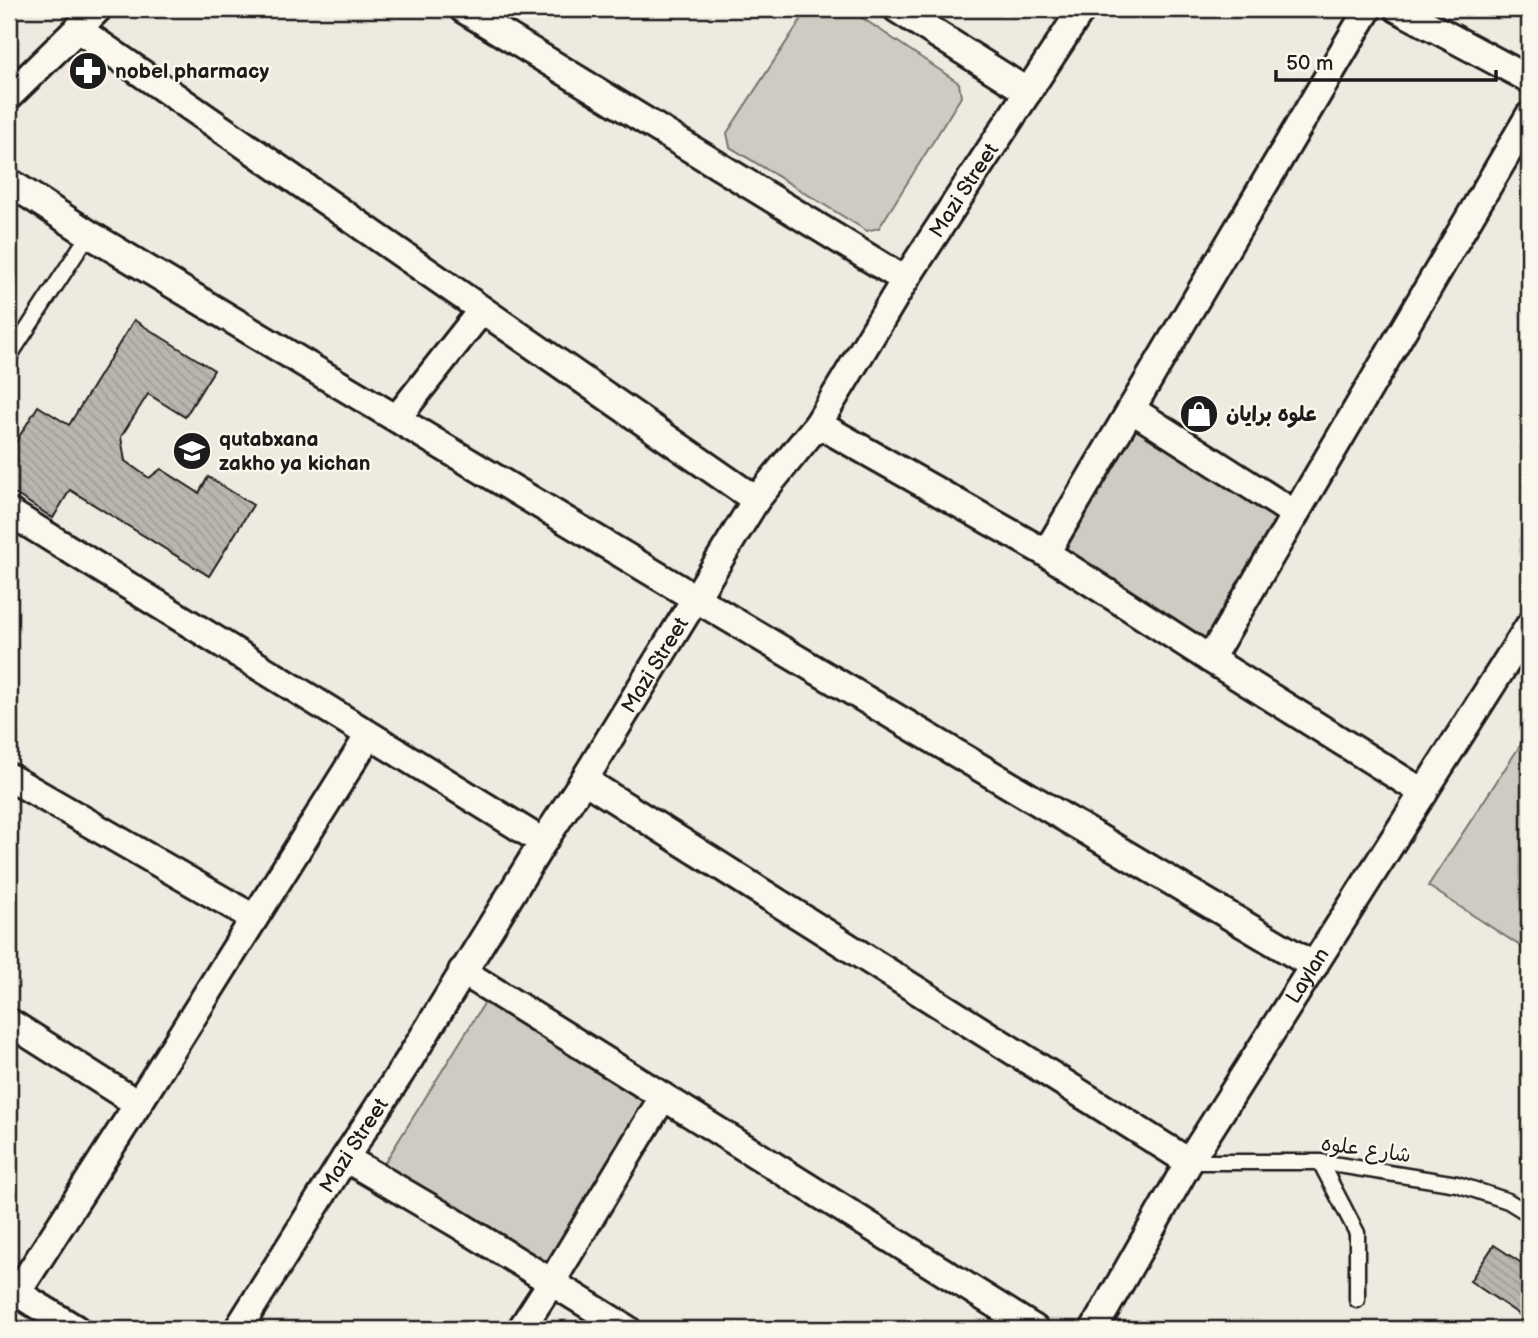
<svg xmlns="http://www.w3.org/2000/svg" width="1538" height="1338" viewBox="0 0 1538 1338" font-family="'Balsamiq Sans','Playpen Sans Arabic',sans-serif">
	<defs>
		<pattern id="building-back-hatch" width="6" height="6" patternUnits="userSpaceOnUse" patternTransform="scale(1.75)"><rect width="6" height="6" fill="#b9b6af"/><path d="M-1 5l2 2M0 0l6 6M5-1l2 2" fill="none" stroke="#9e9c96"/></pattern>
	</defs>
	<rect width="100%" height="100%" fill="#eeeadf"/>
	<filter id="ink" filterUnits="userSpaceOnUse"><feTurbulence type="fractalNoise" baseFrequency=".0143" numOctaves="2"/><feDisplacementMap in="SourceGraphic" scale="14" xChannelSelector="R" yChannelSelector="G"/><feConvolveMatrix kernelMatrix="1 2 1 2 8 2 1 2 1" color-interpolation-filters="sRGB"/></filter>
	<g filter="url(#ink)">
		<!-- green -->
		<path fill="#ceccc2" stroke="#75746f" stroke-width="2" d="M808,9H849L959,83L961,97L879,228L867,231L730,147L727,133Z
			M1137,426L1281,517L1205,638L1066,549Z
			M1529,732V943L1525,949L1428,886Z
			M485,1002L649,1105L548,1266L384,1164Z"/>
		<!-- building -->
		<path fill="url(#building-back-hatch)" stroke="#1c1c1c" stroke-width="2" d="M134,320L214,370L185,417L148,394L121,437L125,461L149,478L161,469L199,493L208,477L253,505L209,576L70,490L53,518L9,490V453L38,406L69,425Z
			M1494,1245L1529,1268V1321L1470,1281Z"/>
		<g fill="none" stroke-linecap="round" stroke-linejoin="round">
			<!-- service casing -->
			<g stroke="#1c1c1c" stroke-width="19">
				<path id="service" d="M9,357L89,234
					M1189,1162H1320L1457,1184L1508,1201L1529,1214
					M1320,1162L1357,1233V1300"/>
			</g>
			<!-- minor casing -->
			<g stroke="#1c1c1c" stroke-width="32">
				<g id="minor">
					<path d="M463,9L905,280"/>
					<path d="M897,9L1028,92"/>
					<path d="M1398,9L1529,79"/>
					<path d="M78,29L756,500"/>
					<path d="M9,96L98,9"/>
					<path d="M9,182L89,234L695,598L1314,966"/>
					<path d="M1131,409L1295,514"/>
					<path d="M397,418L482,310"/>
					<path d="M818,424L1046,553L1210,659L1424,793"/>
					<path d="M9,512L543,842"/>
					<path d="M1046,553L1368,9"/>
					<path d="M1210,659L1529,116"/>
					<path d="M9,777L254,918"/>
					<path d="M584,780L1189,1162"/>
					<path d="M462,971L1035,1329"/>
					<path d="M9,1022L138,1104"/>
					<path d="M345,1158L456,1223L627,1329"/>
					<path d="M9,1288L76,1329"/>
					<path d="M17,1293L138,1104L369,735"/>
					<path id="s1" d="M238,1329L345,1158L409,1060L543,842L584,780L756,500L818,424L905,280L1082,9"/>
					<path d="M521,1329L551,1283L663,1097"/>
					<path id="s2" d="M1094,1329L1189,1162L1529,626"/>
				</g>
			</g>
			<!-- service -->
			<use href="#service" stroke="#fbf7ec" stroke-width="14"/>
			<!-- minor -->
			<use href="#minor" stroke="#fbf7ec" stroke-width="26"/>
		</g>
	</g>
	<!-- icons -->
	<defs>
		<g id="pharmacy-disc" transform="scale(2.0125)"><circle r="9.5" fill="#1c1c1c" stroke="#fbf7ec"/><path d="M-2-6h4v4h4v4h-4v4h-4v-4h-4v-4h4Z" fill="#fff"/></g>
		<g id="shop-disc" transform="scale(2.0125)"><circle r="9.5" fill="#1c1c1c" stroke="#fbf7ec"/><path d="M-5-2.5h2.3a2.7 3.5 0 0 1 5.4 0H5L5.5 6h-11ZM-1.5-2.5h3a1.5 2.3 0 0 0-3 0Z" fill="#fff"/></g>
		<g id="school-disc" transform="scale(2.0125)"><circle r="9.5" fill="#1c1c1c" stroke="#fbf7ec"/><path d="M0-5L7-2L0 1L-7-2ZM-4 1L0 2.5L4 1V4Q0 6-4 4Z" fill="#fff"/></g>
	</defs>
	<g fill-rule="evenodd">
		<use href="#pharmacy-disc" x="88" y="71"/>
		<use href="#shop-disc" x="1199" y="414"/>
		<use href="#school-disc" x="192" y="451"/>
	</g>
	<g text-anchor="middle" stroke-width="5" stroke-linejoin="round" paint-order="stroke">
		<!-- poi labels -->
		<g font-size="21" font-weight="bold" fill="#1c1c1c" stroke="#fbf7ec" text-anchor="start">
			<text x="115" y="78">nobel pharmacy</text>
			<text x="1226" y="421">علوه برايان</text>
			<text x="219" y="446">qutabxana<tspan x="219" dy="24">zakho ya kichan</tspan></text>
		</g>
		<!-- street labels -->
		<g font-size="21" fill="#1c1c1c" stroke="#fbf7ec">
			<text dy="7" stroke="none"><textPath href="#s1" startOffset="1351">Mazi Street</textPath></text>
			<text dy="7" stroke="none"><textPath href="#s1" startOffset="784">Mazi Street</textPath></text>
			<text dy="7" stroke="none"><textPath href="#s2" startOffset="413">Laylan</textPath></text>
			<text dy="7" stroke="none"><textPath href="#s1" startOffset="217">Mazi Street</textPath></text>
			<text transform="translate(1366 1149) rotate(8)" y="7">شارع علوه</text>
		</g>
	</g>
	<!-- margin -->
	<rect width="1538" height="1338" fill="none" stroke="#fbf7ec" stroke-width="35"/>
	<rect x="18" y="18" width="1503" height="1303" fill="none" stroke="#1c1c1c" stroke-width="2.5" filter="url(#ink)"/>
	<!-- scale -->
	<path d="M1276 70v10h220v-10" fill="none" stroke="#1c1c1c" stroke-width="3.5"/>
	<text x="1286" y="70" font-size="21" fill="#1c1c1c" stroke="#fbf7ec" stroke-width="5" paint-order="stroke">50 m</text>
</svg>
